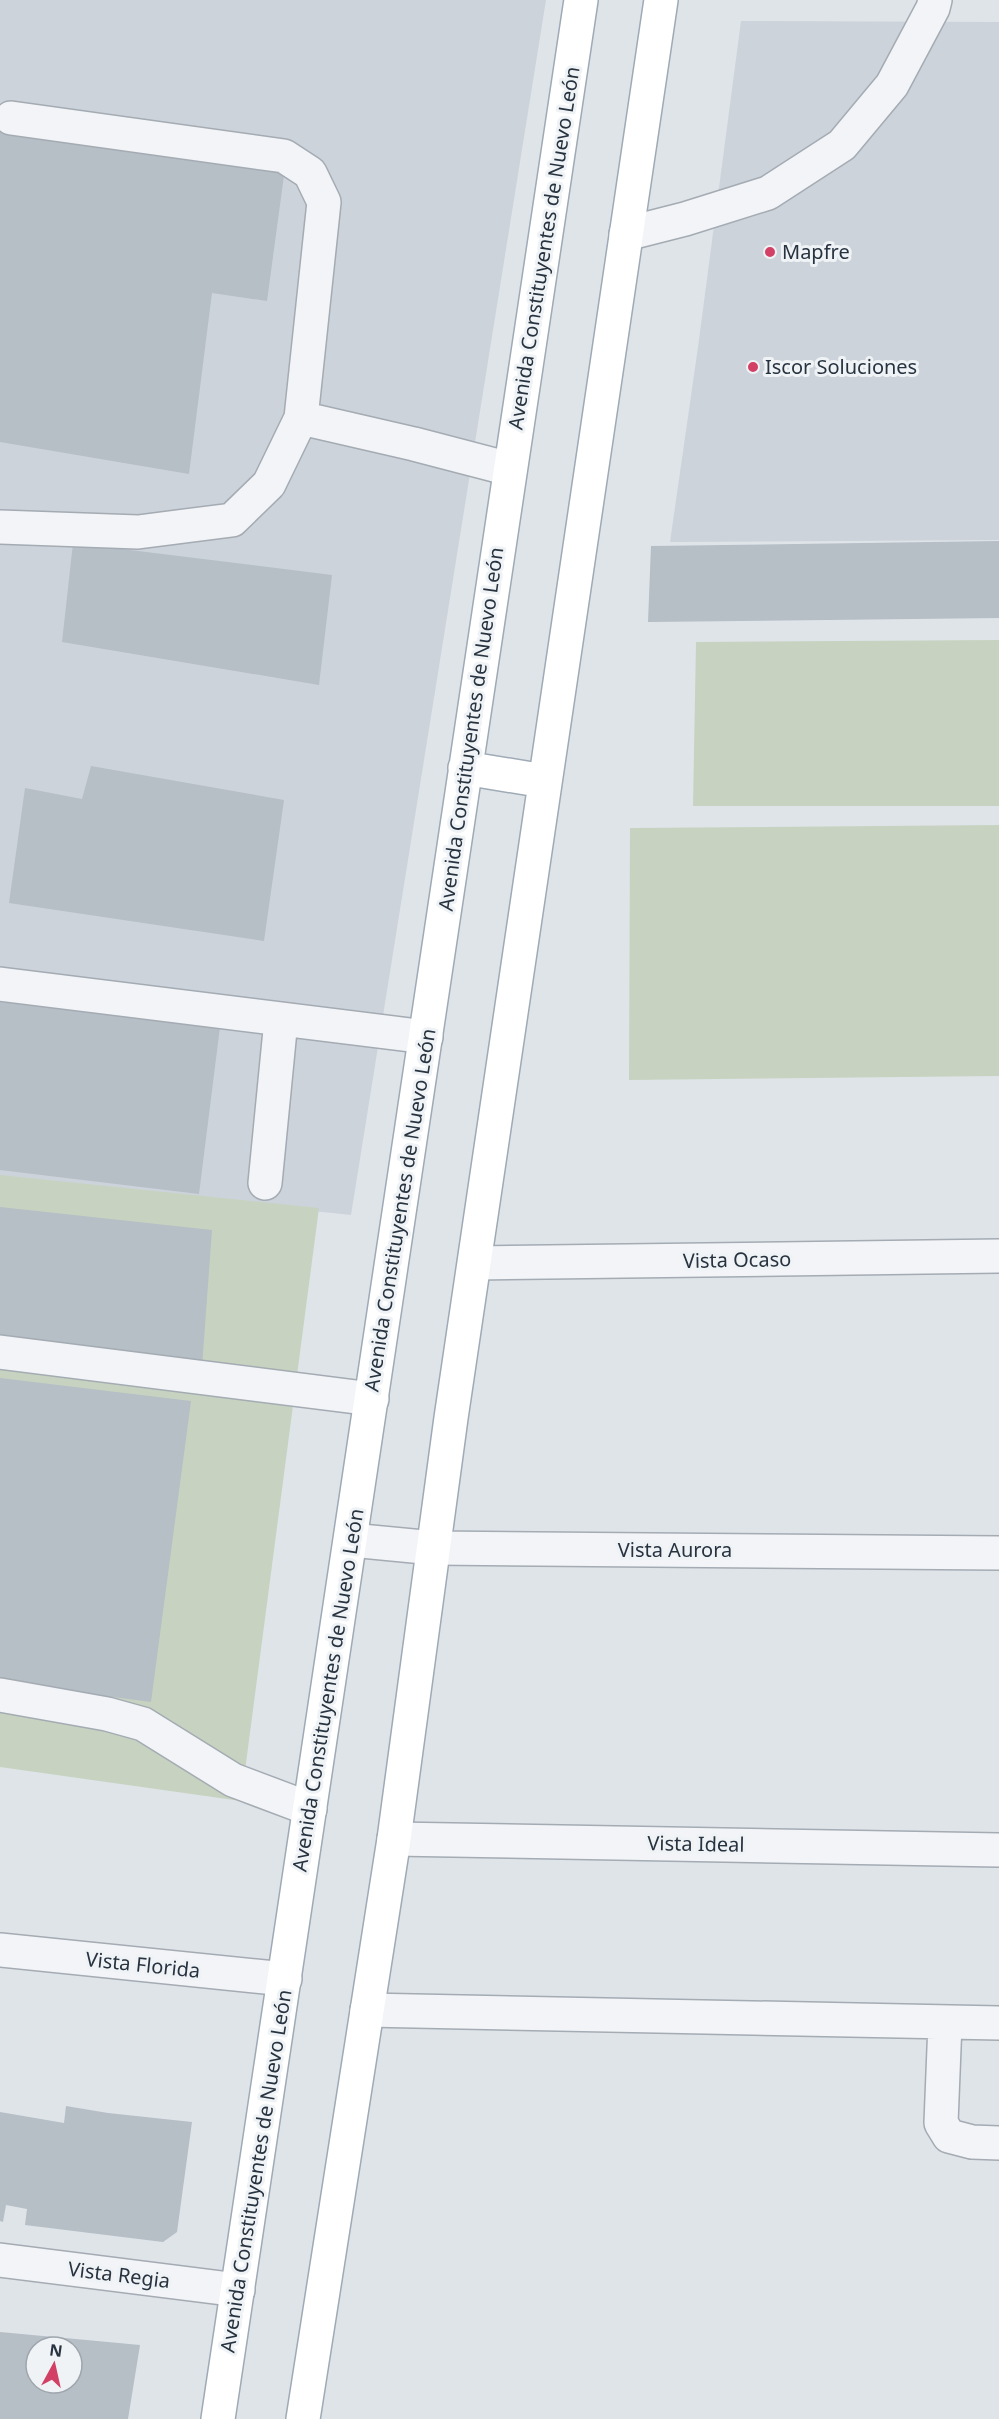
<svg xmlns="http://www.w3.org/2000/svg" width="999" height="2419" viewBox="0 0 999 2419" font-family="'Noto Sans',sans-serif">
	<rect width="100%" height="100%" fill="#dfe4e9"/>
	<!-- built -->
	<path fill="#cdd3db" d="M0,0H546L351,1215L0,1178Z
		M741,21L999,22V540L670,542L698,347Z"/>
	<!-- green -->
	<path fill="#c7d3c0" d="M999,640V806H693L696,642Z
		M999,825V1076L629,1080L630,828Z
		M0,1175L319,1208L241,1801L0,1767Z"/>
	<!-- building -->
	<path fill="#b6bec6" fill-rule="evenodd" d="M0,127L285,168L267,301L212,293L189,474L0,442Z
		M999,541V618L648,622L651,546Z
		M73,543L332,575L319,685L62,642Z
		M91,766L284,800L264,941L9,903L25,788L82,799Z
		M0,1002L220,1027L199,1194L0,1170Z
		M0,1207L212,1230L202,1367L0,1336Z
		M0,1378L191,1401L151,1702L0,1682Z
		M66,2106L108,2113L192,2122L177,2232L163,2242L25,2225L27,2209L6,2205L3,2222L0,2221V2112L64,2123Z
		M0,2332L140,2345L128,2419H0ZM36,2347H72V2383H36Z"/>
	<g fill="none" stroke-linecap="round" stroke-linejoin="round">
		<!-- minor casing -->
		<g stroke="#a4abb3" stroke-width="36">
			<path id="minor" d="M626,234L685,219L768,193L842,145L892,85L933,8L935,0
				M301,418L414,444L510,469
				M0,527L138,532L232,520L269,484L301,418L324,202L310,173L284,156L11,118
				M0,984L426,1037
				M265,1183L281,1020
				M475,1263L999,1256
				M0,1352L372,1399
				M351,1540L434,1548L999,1553
				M0,1695L107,1714L143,1724L233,1780L310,1809
				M394,1839L999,1850
				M0,1950L285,1979
				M367,2010L999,2023
				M945,2023L941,2123L949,2136L972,2142L999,2143
				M0,2260L238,2290"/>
		</g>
		<!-- major casing -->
		<g stroke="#9eaab5" stroke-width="36">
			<path id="major" d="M465,768L544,781
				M218,2419L581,0
				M303,2419L394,1839L451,1418L661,0"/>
		</g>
		<!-- minor -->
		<use href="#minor" stroke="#f2f4f7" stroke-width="33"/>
		<!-- major -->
		<use href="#major" stroke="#fff" stroke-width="33"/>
	</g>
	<!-- markers -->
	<g fill="#d24065" stroke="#eff3f6" stroke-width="2">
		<circle cx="770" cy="252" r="6"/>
		<circle cx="753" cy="367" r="6"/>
	</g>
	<g text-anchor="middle" stroke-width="6" stroke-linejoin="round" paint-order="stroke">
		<!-- street labels -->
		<g font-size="20" fill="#283340" stroke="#eff3f6">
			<text transform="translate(544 248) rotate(-81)" y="7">Avenida Constituyentes de Nuevo León</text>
			<text transform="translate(471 729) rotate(-82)" y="7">Avenida Constituyentes de Nuevo León</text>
			<text transform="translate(400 1210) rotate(-81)" y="7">Avenida Constituyentes de Nuevo León</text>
			<text transform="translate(737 1260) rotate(-1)" y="7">Vista Ocaso</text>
			<text x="675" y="1557">Vista Aurora</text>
			<text transform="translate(328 1690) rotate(-81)" y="7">Avenida Constituyentes de Nuevo León</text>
			<text transform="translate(696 1844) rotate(1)" y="7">Vista Ideal</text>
			<text transform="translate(143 1965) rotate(6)" y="7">Vista Florida</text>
			<text transform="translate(256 2171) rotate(-81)" y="7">Avenida Constituyentes de Nuevo León</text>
			<text transform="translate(119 2275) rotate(7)" y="7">Vista Regia</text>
		</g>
		<!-- poi labels -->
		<g font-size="20" fill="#283340" stroke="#eff3f6" text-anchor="start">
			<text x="782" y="259">Mapfre</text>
			<text x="765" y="374">Iscor Soluciones</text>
		</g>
	</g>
	<!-- north arrow -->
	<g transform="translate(54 2365) rotate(8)"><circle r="28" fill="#eff3f6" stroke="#9fa6ad" stroke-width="1.5"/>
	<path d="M0-4.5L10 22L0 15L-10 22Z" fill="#d24065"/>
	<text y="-9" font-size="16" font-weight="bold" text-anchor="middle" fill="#283340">N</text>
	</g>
</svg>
